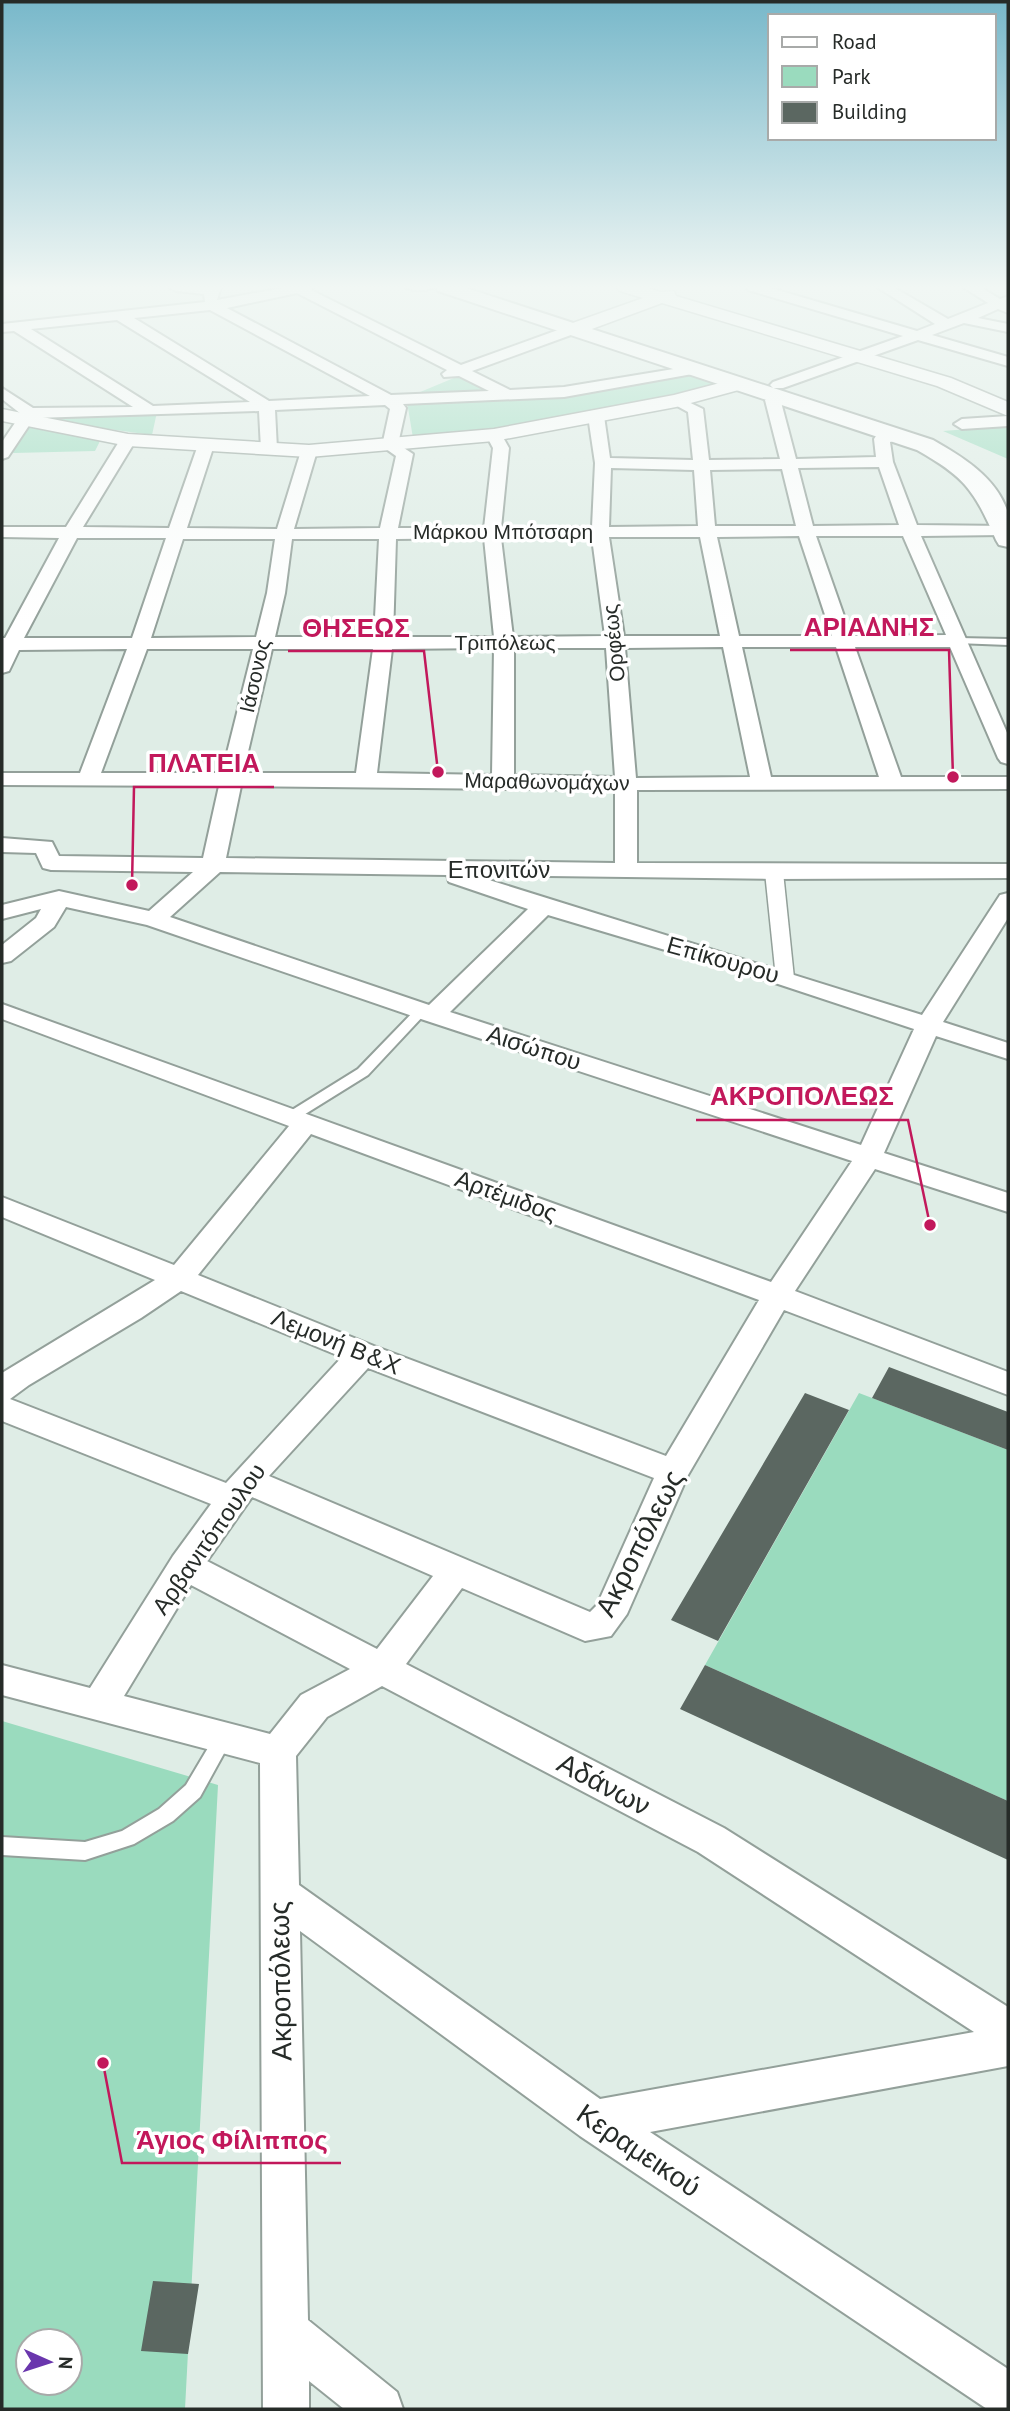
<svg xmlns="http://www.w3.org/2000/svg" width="1010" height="2411" viewBox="0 0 1010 2411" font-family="'PT Sans',sans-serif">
	<rect width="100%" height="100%" fill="#dfede6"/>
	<!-- green -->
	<path fill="#9adbbe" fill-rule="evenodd" d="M690,373L726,386L632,406L414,444L407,402L575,394Z
		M461,375L486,392L413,395Z
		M157,412L152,435L43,420V417Z
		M25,426L101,439L95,451L13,453Z
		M1008,426V459L943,431Z
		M859,1393L1008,1450V1801L705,1665Z
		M2,1721L218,1785L185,2409H2ZM28,2341H70V2383H28Z"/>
	<!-- building -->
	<path fill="#5b6761" d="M889,1367L1008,1412V1450L872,1398Z
		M805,1393L849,1410L718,1641L671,1620Z
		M705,1665L1008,1801V1860L680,1709Z
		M153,2281L199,2284L188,2354L141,2351Z"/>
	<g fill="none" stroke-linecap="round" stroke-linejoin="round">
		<!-- service casing -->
		<g stroke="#93a09a" stroke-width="4">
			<path id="service" d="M405,287H434C428,291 411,291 405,287Z
				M959,638L1008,639V645L956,643V639Z
				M421,1007L425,1008L427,1011L425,1014L368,1075L294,1121H284L282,1118L284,1115L358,1069L417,1008Z
				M224,1729L230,1731L233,1737L200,1797L173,1821L134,1844L85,1860L2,1855V1837L85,1842L122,1831L159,1809L186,1785L218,1731Z"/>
		</g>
		<!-- pedestrian casing -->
		<g stroke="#93a09a" stroke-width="3">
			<path id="pedestrian" d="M774,867L783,872L794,978L785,983L776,978L765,872Z"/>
		</g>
		<!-- minor casing -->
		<g stroke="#93a09a" stroke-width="4">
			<path id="minor" d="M169,287H221L217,300L288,287H314L311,290L461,365L569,326H579V332L472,371L510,390L564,387L698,365L705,369L698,373L564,397L403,404L406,408L398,444L413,454L398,528H484L493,448L486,435L494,430L500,432L509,448L501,528L592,527L595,463L588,416L590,413H602L604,416L610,458L693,460L688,412L668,401L676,396L703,409L709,460L780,459L765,400L783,392L791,397L781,402L796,459L876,457L874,439L876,436L897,430L903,432L905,435L903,438L890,442L893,462L917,525L1008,526V534L1004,535L921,536L1008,735V764L1001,762L998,758L950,647H855L901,777H1008V789L637,790V863L1008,864V878L774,879L473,875L922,1015L1000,895L1008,893V918L943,1022L1008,1043V1059L936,1036L884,1153L1008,1193V1212L875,1169L795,1291L1008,1372V1395L784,1310L688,1475L627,1614L611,1636L585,1641L462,1588L406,1664L724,1828L1008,2007V2066L650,2132L1008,2369V2409H987L580,2136L300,1931L308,2320L397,2392L403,2409H344L309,2381V2409H263L260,1763L2,1695V1665L90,1688L173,1556L211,1504L2,1421V1373L155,1280L2,1217V1197L174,1265L289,1126L2,1019V1004L771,1282L852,1161L424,1020L147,925L66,907L54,927L11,961L2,963V945L36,918L41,909L2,919V905L59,891L149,911L193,872L51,870L43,868L36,853L2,852V838L52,842L59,856L203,858L219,786L2,785V773H80L127,649L19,650L9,671L2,673V638H5L59,538L2,537V527H66L120,440L128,435L136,440L83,527L169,528L198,445L206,440L214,445L187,528L277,529L301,451L309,446L317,451L294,529L380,528L396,456L382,446L390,409L385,405L275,410L277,449L269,454L261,449L259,411L34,418L8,457L2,459V442L21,414L2,399V388L33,408L133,407L14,331L2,332V324L205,302L204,294L176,291ZM297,293L447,370L442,374L444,377L459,376L489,391L391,395L227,308ZM210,310L370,396L269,401L134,318ZM117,320L250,402L153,406L31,329ZM879,467L899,525L813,526L798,468ZM611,468L694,470L698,526L609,527ZM782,469L796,526H715L710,470ZM799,536L832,636H739L717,537ZM816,536H903L946,635L851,636ZM609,537H700L720,636H624ZM77,538H166L132,638H24ZM484,538L494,637H393L396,539ZM501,538H592L605,636L513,637ZM183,539H275L267,593L256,637L151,638ZM292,539H379L374,637H275L285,593ZM723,647L750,777L636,778L625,648ZM742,647H836L879,777H771ZM494,648L492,775L377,773L392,649ZM514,648H606L615,777L514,775ZM147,649H253L222,773H101ZM272,649H373L356,773H243ZM241,786L615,790V863L226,858ZM220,872L447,875L449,882L528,909L429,1005L170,917ZM548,915L772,982L914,1029L861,1145L450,1012ZM311,1134L759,1300L666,1456L374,1346L198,1275ZM181,1291L342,1357L226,1483L10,1399L29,1385L141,1318ZM368,1368L654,1478L597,1605L590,1612L269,1476ZM252,1497L433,1576L377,1649L207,1561ZM191,1585L350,1669L301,1695L270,1734L124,1696ZM382,1686L698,1852L974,2032L600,2099L299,1885L296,1756L327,1717Z
				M746,287H767L917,331L935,324L877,287H893L948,319L988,303L963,287H980L1000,299L1008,296V313L998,309L978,318L1008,324V332L964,323L932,335L1008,357V366L918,340L783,388H773L770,385L773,382L903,336L748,290Z
				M1008,416V426L962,429L954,424L962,419Z"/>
		</g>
		<!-- tertiary casing -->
		<g stroke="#93a09a" stroke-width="3">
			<path id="tertiary" d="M617,287H645L661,292L674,291L676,296L951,378L1008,402V416L937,386L662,303L581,333H567L565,329L567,325L643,298L620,291Z
				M739,378L746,380L749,384L746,388L676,407L494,441L309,457L128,446L2,421V409L128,434L309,445L494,429L674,395Z"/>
		</g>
		<!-- secondary casing -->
		<g stroke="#93a09a" stroke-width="4">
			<path id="secondary" d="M436,287H463L933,440C963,457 997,478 1008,513C1010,523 1008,537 1008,547L999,545L996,540C974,490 965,477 917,450L438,291Z"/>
		</g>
		<!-- service -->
		<use href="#service" fill="#fff" fill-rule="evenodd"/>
		<!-- pedestrian -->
		<use href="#pedestrian" fill="#fff" fill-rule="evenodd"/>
		<!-- minor -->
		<use href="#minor" fill="#fff" fill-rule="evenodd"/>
		<!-- tertiary -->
		<use href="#tertiary" fill="#fff" fill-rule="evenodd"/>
		<!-- secondary -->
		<use href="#secondary" fill="#fff" fill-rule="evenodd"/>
	</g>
	<!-- sky -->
	<linearGradient id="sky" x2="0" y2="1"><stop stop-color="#78b8ca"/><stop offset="0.46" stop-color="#f1f7f4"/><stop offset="1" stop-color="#f1f7f4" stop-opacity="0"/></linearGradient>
	<rect width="1010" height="624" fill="url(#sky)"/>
	<g text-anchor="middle" stroke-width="7" stroke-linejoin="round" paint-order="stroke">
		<!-- far-street labels -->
		<g font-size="21" fill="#262b28" stroke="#fff">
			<text x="503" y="539">Μάρκου Μπότσαρη</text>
			<text x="505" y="650">Τριπόλεως</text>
			<text transform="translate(614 643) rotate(-96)" y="7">Ορφέως</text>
			<text transform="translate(255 676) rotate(-77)" y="7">Ιάσονος</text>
			<text transform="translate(547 782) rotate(1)" y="7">Μαραθωνομάχων</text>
		</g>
		<!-- street labels -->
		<g font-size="24" fill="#262b28" stroke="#fff">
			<text x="499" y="878">Επονιτών</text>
			<text transform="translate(723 960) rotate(16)" y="8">Επίκουρου</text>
			<text transform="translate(534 1048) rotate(18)" y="8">Αισώπου</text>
			<text transform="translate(506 1196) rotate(20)" y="8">Αρτέμιδος</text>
			<text transform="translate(336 1342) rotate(22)" y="8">Λεμονή Β&amp;Χ</text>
			<text transform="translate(209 1539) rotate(-55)" y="8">Αρβανιτόπουλου</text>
		</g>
		<!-- near-street labels -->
		<g font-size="28" fill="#262b28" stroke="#fff">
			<text transform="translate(639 1543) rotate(-63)" y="10">Ακροπόλεως</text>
			<text transform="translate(604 1784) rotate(28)" y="10">Αδάνων</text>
			<text transform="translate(280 1981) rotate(-91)" y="10">Ακροπόλεως</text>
			<text transform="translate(639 2150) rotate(34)" y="10">Κεραμεικού</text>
		</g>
	</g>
	<!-- callouts -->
	<path fill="none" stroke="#c2185b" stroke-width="2.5" d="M953 777L949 650H790M438 772L424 651H288M132 885L134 787H274M930 1225L908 1120H696M103 2063L122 2163H341"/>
	<g fill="#c2185b" stroke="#fff" stroke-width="2.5">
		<circle cx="953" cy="777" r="7"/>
		<circle cx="438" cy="772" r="7"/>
		<circle cx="132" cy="885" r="7"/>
		<circle cx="930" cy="1225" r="7"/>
		<circle cx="103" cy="2063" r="7"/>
	</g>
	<g font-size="26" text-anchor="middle" font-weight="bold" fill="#c2185b" stroke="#fff" stroke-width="7" stroke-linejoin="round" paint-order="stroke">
		<text x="869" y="636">ΑΡΙΑΔΝΗΣ</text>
		<text x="356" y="637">ΘΗΣΕΩΣ</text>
		<text x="204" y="772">ΠΛΑΤΕΙΑ</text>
		<text x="802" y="1105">ΑΚΡΟΠΟΛΕΩΣ</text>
		<text x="232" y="2149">Άγιος Φίλιππος</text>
	</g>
	<!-- border -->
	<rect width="1010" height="2411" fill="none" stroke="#262b28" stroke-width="7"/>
	<!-- legend -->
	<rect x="768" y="14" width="228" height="126" fill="#ffffff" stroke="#a8aaa9" stroke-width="2"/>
	<rect x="782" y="37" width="35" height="10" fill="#ffffff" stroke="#a8aaa9" stroke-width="2"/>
	<text x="832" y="49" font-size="21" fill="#262b28">Road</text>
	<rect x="782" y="66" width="35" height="21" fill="#9adbbe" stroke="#a8aaa9" stroke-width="2"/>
	<text x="832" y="84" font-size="21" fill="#262b28">Park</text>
	<rect x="782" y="102" width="35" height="21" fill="#5b6761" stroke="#a8aaa9" stroke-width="2"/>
	<text x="832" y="119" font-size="21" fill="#262b28">Building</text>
	<!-- north arrow -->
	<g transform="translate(49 2362) rotate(93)"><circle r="33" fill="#ffffff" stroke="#a8aaa9" stroke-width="2"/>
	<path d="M0-5L12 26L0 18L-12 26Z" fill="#6a36ad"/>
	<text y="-10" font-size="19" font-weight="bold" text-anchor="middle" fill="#262b28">N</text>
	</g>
</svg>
